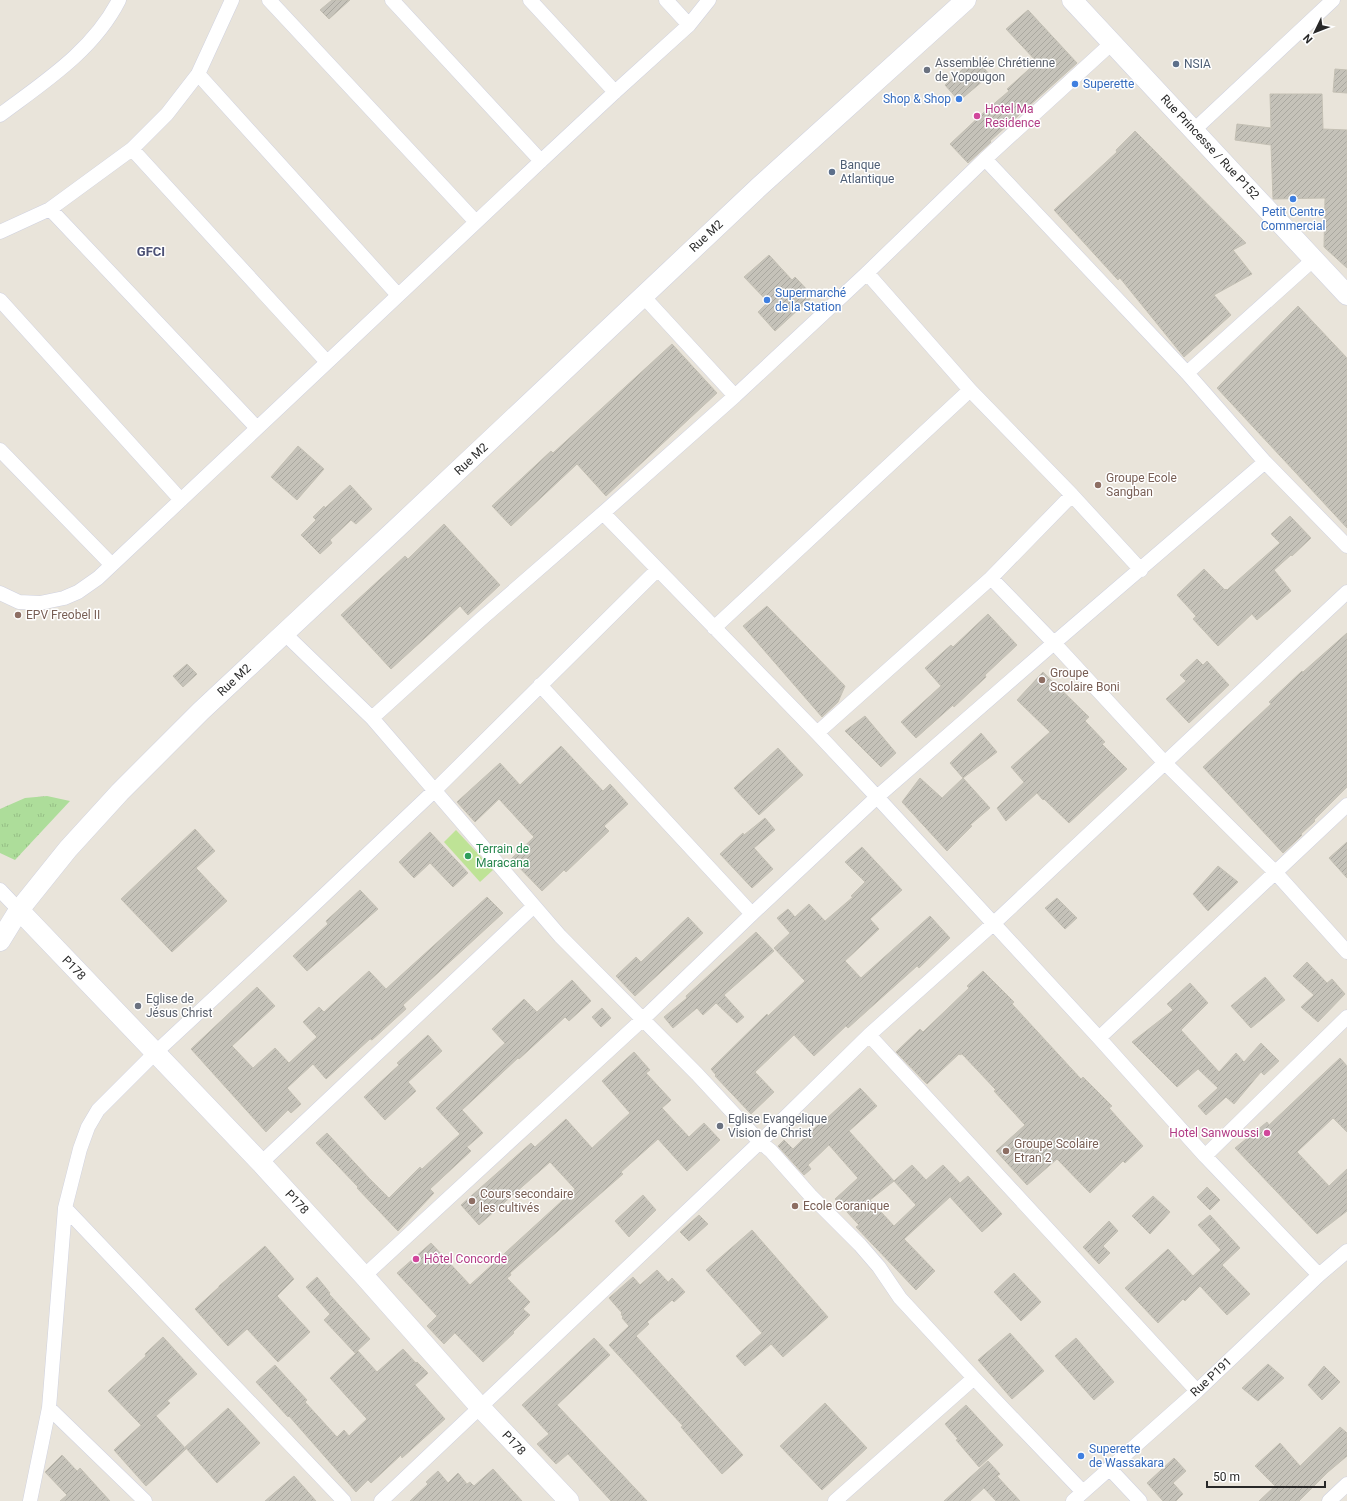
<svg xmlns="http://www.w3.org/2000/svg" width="1347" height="1501" viewBox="0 0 1347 1501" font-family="Roboto,sans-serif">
	<defs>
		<pattern id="grass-tufts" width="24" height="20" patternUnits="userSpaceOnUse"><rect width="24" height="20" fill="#addd9a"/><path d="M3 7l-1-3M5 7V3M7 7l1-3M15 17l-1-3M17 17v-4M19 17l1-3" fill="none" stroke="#95be85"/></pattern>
		<pattern id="building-hatch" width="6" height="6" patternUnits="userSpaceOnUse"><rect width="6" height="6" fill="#c5c2b9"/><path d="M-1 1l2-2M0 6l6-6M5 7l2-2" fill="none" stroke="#a9a79f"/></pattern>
	</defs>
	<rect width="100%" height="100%" fill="#e9e4da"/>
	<!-- grass -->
	<path fill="url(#grass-tufts)" d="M47,796L70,801L15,860L0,853V809L25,798Z"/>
	<!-- pitch -->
	<path fill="#bee396" d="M456,830L493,870L480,882L444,842Z"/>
	<!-- building -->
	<path fill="url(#building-hatch)" stroke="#c4c0b4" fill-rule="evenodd" d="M332,0H350L329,19L320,10Z
		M1028,10L1077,63L990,141L991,142L968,163L950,144L982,114L1009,91L1007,89L1037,62L1006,29Z
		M975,58L990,75L959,101L945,85Z
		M1335,69L1347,70V93L1333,92Z
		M1270,94H1322L1323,129L1347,130V268L1324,247L1325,198L1273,199L1271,145L1235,140L1237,124L1271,128Z
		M1135,131L1246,243L1233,250L1252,274L1214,295L1231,315L1184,357L1120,278L1118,280L1054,210L1117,152L1116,150Z
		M769,255L792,280L795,277L813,296L775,331L758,312L768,302L744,277Z
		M1298,306L1347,358V528L1217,388Z
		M672,344L717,393L606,496L577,464L511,526L492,506L551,451L553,453Z
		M298,446L324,469L297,500L271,477Z
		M350,485L372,509L356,524L351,520L330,540L332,543L320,554L301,535L316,520L313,517L324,506L325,508Z
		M1290,516L1311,538L1292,556L1291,555L1274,570L1291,591L1257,620L1252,614L1218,646L1193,619L1196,616L1177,595L1204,569L1225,590L1226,589L1227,590L1280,543L1271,534Z
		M444,524L500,585L468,615L460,606L391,669L341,615L405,556L408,559Z
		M767,606L845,686L838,702L822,717L743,626Z
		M988,614L1017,645L985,675L986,677L954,707L953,705L916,738L901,722L941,686L925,668L951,645L953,647Z
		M1347,633V787L1314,820L1315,821L1301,834L1302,835L1283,853L1203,767L1271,704L1269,702L1302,671L1303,672Z
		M1197,659L1203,665L1207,661L1229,685L1189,723L1166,699L1186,681L1180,675Z
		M187,664L197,674L183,687L173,676Z
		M1043,672L1089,717L1085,721L1105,742L1102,744L1127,769L1069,823L1044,799L1043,800L1037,793L1006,821L997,808L1024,782L1011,767L1050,732L1017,700Z
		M865,716L896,753L881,767L845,731Z
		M981,733L997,752L963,778L950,763Z
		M561,746L603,791L610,784L628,804L604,826L609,831L566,872L564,870L542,891L511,859L534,837L499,799L475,822L457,802L500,763L520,785Z
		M778,748L803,775L759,815L734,788Z
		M920,778L942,798L963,778L990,808L970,825L972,826L947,851L902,802Z
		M765,818L775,830L754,848L773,869L752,888L720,854L743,833L744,835Z
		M195,829L215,851L196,868L227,901L172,952L121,899Z
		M430,832L468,873L453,887L430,863L414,878L399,862Z
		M1347,842V878L1329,858Z
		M862,847L902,890L870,919L879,929L845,961L861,978L930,916L950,938L919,968L917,966L848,1028L846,1026L814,1056L794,1035L755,1072L774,1092L751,1114L715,1076L716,1075L711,1069L767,1014L768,1016L805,981L774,948L790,933L777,918L788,909L795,917L809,904L825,921L853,897L851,896L865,882L845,862Z
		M1218,866L1238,882L1208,911L1193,894Z
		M360,890L378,909L307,971L293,956L328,924L326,921Z
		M487,897L503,913L403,1005L406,1009L372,1040L370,1039L326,1079L313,1064L287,1088L301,1104L291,1113L288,1110L266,1132L191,1049L257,987L275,1006L232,1046L253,1068L275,1048L289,1063L317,1037L303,1022L319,1007L324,1012L369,971L386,989Z
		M1057,898L1077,918L1065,929L1045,908Z
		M688,917L703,933L635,996L616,976L636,957L641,962Z
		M756,932L774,951L724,995L744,1017L737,1023L716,1003L703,1015L697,1008L673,1028L664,1017L687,998L686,996Z
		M1307,962L1327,983L1332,979L1345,994L1318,1022L1301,1007L1314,995L1293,976Z
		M983,971L1014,1002L1012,1004L1081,1079L1083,1077L1112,1106L1109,1108L1143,1146L1125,1163L1123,1161L1090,1193L1057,1159L1027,1185L996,1151L1025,1125L994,1091L996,1090L962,1054L960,1055L959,1054L927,1084L896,1052L920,1029L923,1032L969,988L967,986Z
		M1265,977L1285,1000L1251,1028L1231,1006Z
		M572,980L591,1001L569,1021L565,1017L519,1059L518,1058L462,1110L483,1133L467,1147L471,1151L430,1189L434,1193L398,1231L357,1188L358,1187L316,1143L327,1133L368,1177L389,1198L420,1167L422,1169L460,1134L436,1108L505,1043L492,1029L524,999L537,1012Z
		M1190,983L1208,1003L1181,1030L1219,1072L1236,1053L1244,1062L1261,1043L1279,1061L1264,1075L1261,1072L1234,1104L1226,1097L1206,1115L1198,1106L1218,1088L1198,1069L1177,1087L1132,1042L1173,1010L1167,1004Z
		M602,1008L611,1018L601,1027L592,1017Z
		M428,1035L442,1051L408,1082L416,1091L385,1120L364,1097L399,1065L397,1063Z
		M634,1052L650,1070L646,1073L671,1100L662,1108L689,1137L704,1123L720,1140L687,1171L658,1139L621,1172L623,1174L510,1273L511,1275L507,1278L530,1302L523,1309L530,1315L513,1332L514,1333L483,1362L455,1333L444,1344L427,1326L437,1316L397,1273L431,1243L470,1285L575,1189L550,1162L479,1225L461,1205L531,1143L535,1147L566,1119L592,1148L630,1113L602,1081Z
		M1340,1058L1347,1066V1132L1333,1118L1297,1152L1329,1186L1347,1169V1211L1317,1234L1235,1148L1267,1122L1269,1125Z
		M860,1088L877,1106L849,1131L894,1181L912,1165L926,1180L943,1165L960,1183L968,1176L1002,1214L982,1232L950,1197L904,1239L935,1271L916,1290L856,1227L859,1225L835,1199L858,1178L829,1145L808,1165L811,1169L804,1175L778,1146L784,1140L793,1149L826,1117L827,1118ZM894,1181L916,1205L894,1226L870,1200Z
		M1207,1187L1220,1200L1210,1210L1197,1197Z
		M643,1195L656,1210L629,1237L615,1221Z
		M1153,1196L1170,1212L1150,1234L1132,1216Z
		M699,1215L708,1224L689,1241L680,1232Z
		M1210,1215L1240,1248L1222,1265L1250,1294L1227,1315L1200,1286L1185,1301L1183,1299L1158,1323L1125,1288L1168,1249L1193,1276L1221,1250L1198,1225Z
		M1109,1221L1118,1231L1103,1246L1110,1253L1099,1264L1083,1247Z
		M752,1230L828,1317L783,1357L771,1344L745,1366L736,1356L762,1333L706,1270Z
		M265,1246L294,1279L277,1296L310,1332L278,1362L247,1329L228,1346L195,1309L219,1287V1286Z
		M657,1270L668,1282L672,1278L685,1292L674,1302L672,1300L647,1322L649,1324L636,1336L743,1455L722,1474L681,1427L683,1426L609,1345L629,1326L622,1318L623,1317L621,1314L622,1313L609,1298L633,1277L640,1285Z
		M1014,1273L1041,1302L1021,1321L994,1292Z
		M317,1277L330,1293L329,1294L370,1339L355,1353L324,1320L330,1314L306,1287Z
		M1010,1333L1044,1371L1012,1399L978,1360Z
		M163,1337L197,1374L167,1401L170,1403L156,1416L186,1449L146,1486L114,1450L141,1425L108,1391L146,1356L145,1354Z
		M594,1338L610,1355L557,1405L647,1501H611L568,1454L556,1464L537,1444L549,1434L522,1405Z
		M1076,1338L1114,1382L1094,1400L1055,1356Z
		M403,1349L416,1363L417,1362L428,1373L415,1385L445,1419L402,1458L401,1455L371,1483L368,1480L356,1492L289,1416L288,1417L256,1382L275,1365L307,1400L305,1402L337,1437L344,1430L349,1436L367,1419L330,1378L358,1351L377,1372Z
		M1268,1364L1284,1378L1258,1401L1242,1388Z
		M1324,1366L1340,1382L1322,1400L1308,1385Z
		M825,1403L867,1448L822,1490L780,1446Z
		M966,1405L1003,1445L979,1467L956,1440L958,1439L945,1424Z
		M228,1408L260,1443L217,1483L185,1447Z
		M1340,1427L1347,1433V1456L1328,1472L1299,1501H1259L1275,1486L1255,1466L1280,1443L1300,1466Z
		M62,1455L77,1471L80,1468L110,1501H60L67,1495L45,1472Z
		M1174,1458L1186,1471L1173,1483L1183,1494L1176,1501H1163L1147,1483Z
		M988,1461L1000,1474L997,1476L1020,1501H996L984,1488L970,1501H944Z
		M493,1469L522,1501H410L428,1484L426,1482L438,1471L448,1483L458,1473L467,1484L470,1482L474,1486Z
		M294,1476L316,1501H265Z"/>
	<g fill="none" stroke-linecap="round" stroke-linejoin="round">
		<!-- street casing -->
		<g stroke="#d0d2e0" stroke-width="15">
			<path id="street" d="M269,0L476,222
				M392,0L541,161
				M530,0L615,92
				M666,0L689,25
				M198,74L398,295
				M0,115C44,82 93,51 119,0
				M1194,130L1333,0
				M132,149L327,362
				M985,159L1187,373L1265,462L1347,546
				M50,209L257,428
				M0,232L50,209L132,149L167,114L198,74L232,0
				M867,273L970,390L1072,495L1141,570
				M643,296L735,396
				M0,300L181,500
				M1187,373L1314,259
				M0,450L111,564
				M603,513L817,733L877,797L1099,1038L1205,1156L1319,1275
				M991,578L1054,643L1164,762L1275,872L1347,952
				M0,593L19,602L40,603L64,598L78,592L98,578L541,161L615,92L689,25L709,0
				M714,628L970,390
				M284,633L372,718L560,936L697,1074L760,1142L771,1151L810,1195L860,1245L879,1267L900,1298L974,1378L1083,1492
				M540,685L752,914
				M372,718L480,620L603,513L735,396L867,273L985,159L1112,43
				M817,733L991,578L1072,495
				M0,890L19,910
				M869,1035L1197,1391
				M1099,1038L1347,805
				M1205,1156L1347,1017
				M261,1163L534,906
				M65,1208L344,1501
				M364,1276L643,1019L752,914L877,797L1054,643L1265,462
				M49,1408L145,1501
				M1109,1468L1140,1501
				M30,1501L49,1408L65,1208L80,1149L88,1127L98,1110L155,1053L300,918L434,791L657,570
				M381,1501L760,1142L869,1035L993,924L1347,592
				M835,1501L974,1378
				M1073,1501L1197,1391L1319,1275L1347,1251
				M1329,1501L1347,1484"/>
		</g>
		<!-- secondary casing -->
		<g stroke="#d0d2e0" stroke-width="21">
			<path id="secondary" d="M1072,0L1347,295
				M19,910L261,1163L364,1276L480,1407L569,1501
				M0,941L19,910L68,849L120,792L201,711L397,528L672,269L760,186L966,0"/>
		</g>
		<!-- street -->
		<use href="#street" stroke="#fff" stroke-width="14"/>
		<!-- secondary -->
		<use href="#secondary" stroke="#fff" stroke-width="20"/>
	</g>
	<!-- markers -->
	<g fill="#5c6f8a" stroke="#fff" stroke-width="1.5">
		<circle cx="1176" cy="64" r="4"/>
		<circle cx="832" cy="172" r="4"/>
	</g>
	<g fill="#6b7280" stroke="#fff" stroke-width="1.5">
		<circle cx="927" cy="70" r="4"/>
		<circle cx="138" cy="1006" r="4"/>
		<circle cx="720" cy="1126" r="4"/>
	</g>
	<g fill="#3f7fe0" stroke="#fff" stroke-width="1.5">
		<circle cx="1075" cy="84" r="4"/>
		<circle cx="959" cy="99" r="4"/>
		<circle cx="1293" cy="199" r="4"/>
		<circle cx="767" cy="300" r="4"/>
		<circle cx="1081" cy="1456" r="4"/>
	</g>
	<g fill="#d1479c" stroke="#fff" stroke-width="1.5">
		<circle cx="977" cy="116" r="4"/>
		<circle cx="1267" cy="1133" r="4"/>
		<circle cx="416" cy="1259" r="4"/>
	</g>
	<g fill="#8d6e63" stroke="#fff" stroke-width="1.5">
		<circle cx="1098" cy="485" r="4"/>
		<circle cx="18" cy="615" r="4"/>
		<circle cx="1042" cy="680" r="4"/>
		<circle cx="1006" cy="1151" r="4"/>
		<circle cx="472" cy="1201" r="4"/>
		<circle cx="795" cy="1206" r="4"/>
	</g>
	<circle fill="#2e9e5b" stroke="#fff" stroke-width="1.5" cx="468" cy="856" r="4"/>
	<g text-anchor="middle" stroke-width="3" stroke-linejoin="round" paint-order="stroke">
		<!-- worship labels -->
		<g font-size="12" fill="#5b616d" stroke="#fff" text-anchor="start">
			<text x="935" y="67">Assemblée Chrétienne<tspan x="935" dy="14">de Yopougon</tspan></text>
			<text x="146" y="1003">Eglise de<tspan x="146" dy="14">Jésus Christ</tspan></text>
			<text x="728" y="1123">Eglise Evangelique<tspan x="728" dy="14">Vision de Christ</tspan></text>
		</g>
		<!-- service labels -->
		<g font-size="12" fill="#4e5e75" stroke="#fff" text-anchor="start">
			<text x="1184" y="68">NSIA</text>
			<text x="840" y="169">Banque<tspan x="840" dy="14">Atlantique</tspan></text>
		</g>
		<!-- shop labels -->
		<g font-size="12" fill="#366cbe" stroke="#fff" text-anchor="start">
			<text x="1083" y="88">Superette</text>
			<text x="951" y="103" text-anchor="end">Shop &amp; Shop</text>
			<text x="1293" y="216" text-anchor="middle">Petit Centre<tspan x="1293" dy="14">Commercial</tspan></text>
			<text x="775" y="297">Supermarché<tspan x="775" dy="14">de la Station</tspan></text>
			<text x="1089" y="1453">Superette<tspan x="1089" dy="14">de Wassakara</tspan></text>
		</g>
		<!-- hotel labels -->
		<g font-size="12" fill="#b23c85" stroke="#fff" text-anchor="start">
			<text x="985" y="113">Hotel Ma<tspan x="985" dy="14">Residence</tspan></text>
			<text x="1259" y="1137" text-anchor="end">Hotel Sanwoussi</text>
			<text x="424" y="1263">Hôtel Concorde</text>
		</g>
		<!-- street labels -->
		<g font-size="12" fill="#282828" stroke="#fff">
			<text transform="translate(1210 147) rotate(47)" y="4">Rue Princesse / Rue P152</text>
			<text transform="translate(706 236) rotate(-43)" y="4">Rue M2</text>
			<text transform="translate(471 459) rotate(-43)" y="4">Rue M2</text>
			<text transform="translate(234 680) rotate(-43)" y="4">Rue M2</text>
			<text transform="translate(74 968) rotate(46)" y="4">P178</text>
			<text transform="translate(297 1202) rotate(47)" y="4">P178</text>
			<text transform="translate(1211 1377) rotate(-43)" y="4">Rue P191</text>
			<text transform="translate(514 1443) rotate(47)" y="4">P178</text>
		</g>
		<!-- education labels -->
		<g font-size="12" fill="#785e54" stroke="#fff" text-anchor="start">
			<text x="1106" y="482">Groupe Ecole<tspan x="1106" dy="14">Sangban</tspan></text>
			<text x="26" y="619">EPV Freobel II</text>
			<text x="1050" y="677">Groupe<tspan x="1050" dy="14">Scolaire Boni</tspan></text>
			<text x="1014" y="1148">Groupe Scolaire<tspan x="1014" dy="14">Etran 2</tspan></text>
			<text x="480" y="1198">Cours secondaire<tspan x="480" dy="14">les cultivés</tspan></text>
			<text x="803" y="1210">Ecole Coranique</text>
		</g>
		<!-- leisure labels -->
		<g font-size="12" fill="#27864d" stroke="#fff" text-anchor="start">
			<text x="476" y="853">Terrain de<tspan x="476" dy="14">Maracana</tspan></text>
		</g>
		<!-- neighbourhood labels -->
		<g font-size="13" font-weight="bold" fill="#4c5175" stroke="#fff">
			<text x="151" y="256">GFCI</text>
		</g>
	</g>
	<!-- north arrow -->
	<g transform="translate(1315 32) rotate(227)" stroke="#ffffff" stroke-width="3" paint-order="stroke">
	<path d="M0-3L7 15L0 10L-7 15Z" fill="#282828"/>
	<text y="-6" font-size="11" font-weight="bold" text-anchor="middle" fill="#282828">N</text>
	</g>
	<!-- scale -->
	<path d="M1207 1481v6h118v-6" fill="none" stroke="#282828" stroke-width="2"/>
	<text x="1213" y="1481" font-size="12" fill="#282828" stroke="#ffffff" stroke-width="3" paint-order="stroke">50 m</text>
</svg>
